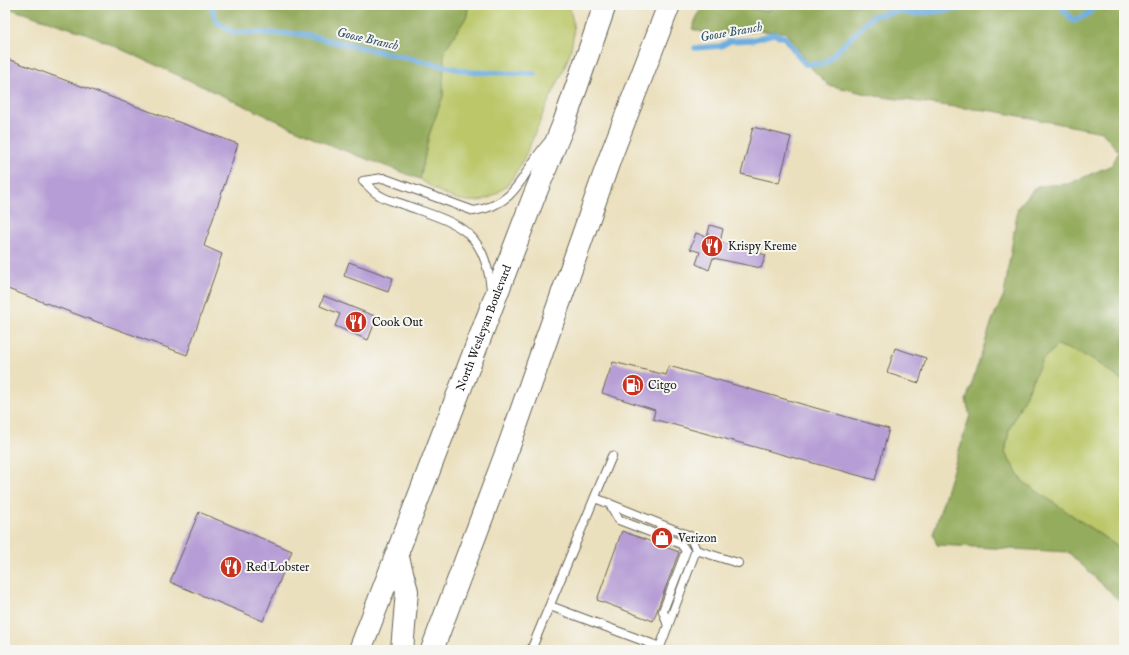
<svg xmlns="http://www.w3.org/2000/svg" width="1129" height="655" viewBox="0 0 1129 655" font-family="'IM FELL English',serif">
	<rect width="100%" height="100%" fill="#f6f6f2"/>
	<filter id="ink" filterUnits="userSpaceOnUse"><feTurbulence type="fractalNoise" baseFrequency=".025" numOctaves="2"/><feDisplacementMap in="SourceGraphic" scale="8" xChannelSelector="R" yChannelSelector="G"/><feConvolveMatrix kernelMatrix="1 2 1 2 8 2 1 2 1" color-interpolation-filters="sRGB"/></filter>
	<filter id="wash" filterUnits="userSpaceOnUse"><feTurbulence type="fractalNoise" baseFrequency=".012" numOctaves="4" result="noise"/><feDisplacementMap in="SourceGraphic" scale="16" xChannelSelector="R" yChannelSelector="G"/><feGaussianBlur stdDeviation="0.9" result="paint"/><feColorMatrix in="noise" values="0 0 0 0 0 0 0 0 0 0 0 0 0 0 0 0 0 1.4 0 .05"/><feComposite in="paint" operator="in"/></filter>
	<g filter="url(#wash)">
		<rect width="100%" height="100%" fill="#ebe0be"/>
		<!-- green -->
		<path fill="#bbc769" stroke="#6c7242" d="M464,5H568C572,15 575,27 573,38C570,62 555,87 545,109C534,134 525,163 507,185C503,189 497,193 493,196C468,210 440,194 420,179L429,135L443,96L444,51L467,16L468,7Z
			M1058,345L1093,359L1124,382V551L1022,481L1005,453L1009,430L1042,360Z"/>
		<!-- forest -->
		<path fill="#94ac5d" stroke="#58643c" d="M5,5H464L468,7L467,16L444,51L443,96L429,135L420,179L330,145L88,34L5,7Z
			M725,5L767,11L777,5H1124V382L1093,359L1058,345L1042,360L1009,430L1005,453L1022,481L1124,551V605L1068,552L937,545L933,534L970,415L966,401L993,318L1004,295L1018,207L1037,186L1068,184L1112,165L1119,152L1102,132L994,111L955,107L876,96L828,85L813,70L785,32L758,31L715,36L692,29L699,12L703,7Z"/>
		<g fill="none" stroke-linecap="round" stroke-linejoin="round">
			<!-- stream -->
			<path stroke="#6dade0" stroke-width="5.5" d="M211,5L216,21L232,32L300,34L470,72L535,74
				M1059,5L1074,21L1088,14L1095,5
				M695,48L721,46L730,41L752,40L773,34L784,37L805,64H824L873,16L899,11L913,14L957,9L975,5"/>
		</g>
		<g id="blocks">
			<!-- building -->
			<path fill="#b69dd5" d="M5,58L238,144L204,246L222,254L187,355L5,288Z
				M753,127L791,137L779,183L741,174Z
				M710,225L723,229L720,242L766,255L761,268L713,258L709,270L696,264L700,252L690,249L696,233L707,237Z
				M349,262L393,278L388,292L344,276Z
				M324,296L377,317L368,340L335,326L340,314L320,306Z
				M895,348L926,358L919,383L887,373Z
				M613,362L666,375L669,366L889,429L875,480L653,419L655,410L602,393Z
				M199,512L292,551L263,621L170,582Z
				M622,531L679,552L653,621L597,600Z"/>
		</g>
	</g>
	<g filter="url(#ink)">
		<use href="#blocks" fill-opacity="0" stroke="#646155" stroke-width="1"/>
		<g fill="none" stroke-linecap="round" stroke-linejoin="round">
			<!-- lane casing -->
			<g stroke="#646155" stroke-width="10">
				<path id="lane" d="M363,181L383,178L474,211C520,203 521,173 548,142
					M363,181C368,185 373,192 379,195C386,200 397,202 405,205C455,223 485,228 491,289
					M609,503L619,520L681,544L686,551L663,611L668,626
					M696,550L738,563
					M550,606L660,647L696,550L690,536L595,498
					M531,650L612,456"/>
			</g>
			<!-- highway casing -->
			<g stroke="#646155" stroke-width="24">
				<g id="highway">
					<path d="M397,554L407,591L402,650"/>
					<path id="s1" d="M360,650L533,199L564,123L605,5"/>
					<path d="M432,650L510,443L610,158L669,5"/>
				</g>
			</g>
			<!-- lane -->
			<use href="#lane" stroke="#fff" stroke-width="8"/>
			<!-- highway -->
			<use href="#highway" stroke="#fff" stroke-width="22"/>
		</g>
	</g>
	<!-- icons -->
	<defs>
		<g id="restaurant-disc" transform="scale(1.15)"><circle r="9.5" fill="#c8321e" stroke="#f6f6f2"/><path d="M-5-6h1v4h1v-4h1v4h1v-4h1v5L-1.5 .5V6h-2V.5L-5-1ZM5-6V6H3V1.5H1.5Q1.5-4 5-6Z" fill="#fff"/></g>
		<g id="fuel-disc" transform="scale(1.15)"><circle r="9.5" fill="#c8321e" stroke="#f6f6f2"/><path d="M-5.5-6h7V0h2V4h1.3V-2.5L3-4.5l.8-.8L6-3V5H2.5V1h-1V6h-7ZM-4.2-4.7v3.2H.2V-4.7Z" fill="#fff"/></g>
		<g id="shop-disc" transform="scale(1.15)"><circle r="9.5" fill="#c8321e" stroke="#f6f6f2"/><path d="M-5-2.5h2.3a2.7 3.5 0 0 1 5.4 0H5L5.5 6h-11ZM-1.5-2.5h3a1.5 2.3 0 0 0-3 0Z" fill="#fff"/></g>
	</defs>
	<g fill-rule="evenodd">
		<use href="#restaurant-disc" x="712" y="246"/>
		<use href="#restaurant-disc" x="356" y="322"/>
		<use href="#fuel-disc" x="633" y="385"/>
		<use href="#shop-disc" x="662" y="538"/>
		<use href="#restaurant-disc" x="231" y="567"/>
	</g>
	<g text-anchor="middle" stroke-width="4" stroke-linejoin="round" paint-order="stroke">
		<!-- poi labels -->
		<g font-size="12" fill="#1c1c1c" stroke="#f6f6f2" text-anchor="start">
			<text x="728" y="250">Krispy Kreme</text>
			<text x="372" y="326">Cook Out</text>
			<text x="648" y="389">Citgo</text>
			<text x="678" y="542">Verizon</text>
			<text x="246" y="571">Red Lobster</text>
		</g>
		<!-- street labels -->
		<g font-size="12" fill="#1c1c1c" stroke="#f6f6f2">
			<text dy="4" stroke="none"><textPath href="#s1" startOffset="345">North Wesleyan Boulevard</textPath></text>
		</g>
		<!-- water labels -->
		<g font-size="13" font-style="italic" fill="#3c566a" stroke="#f6f6f2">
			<text transform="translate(731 31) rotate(-10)" y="5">Goose Branch</text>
			<text transform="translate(368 38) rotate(13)" y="5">Goose Branch</text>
		</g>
	</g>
	<!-- margin -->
	<rect width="1129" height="655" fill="none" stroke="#f6f6f2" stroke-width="20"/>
</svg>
